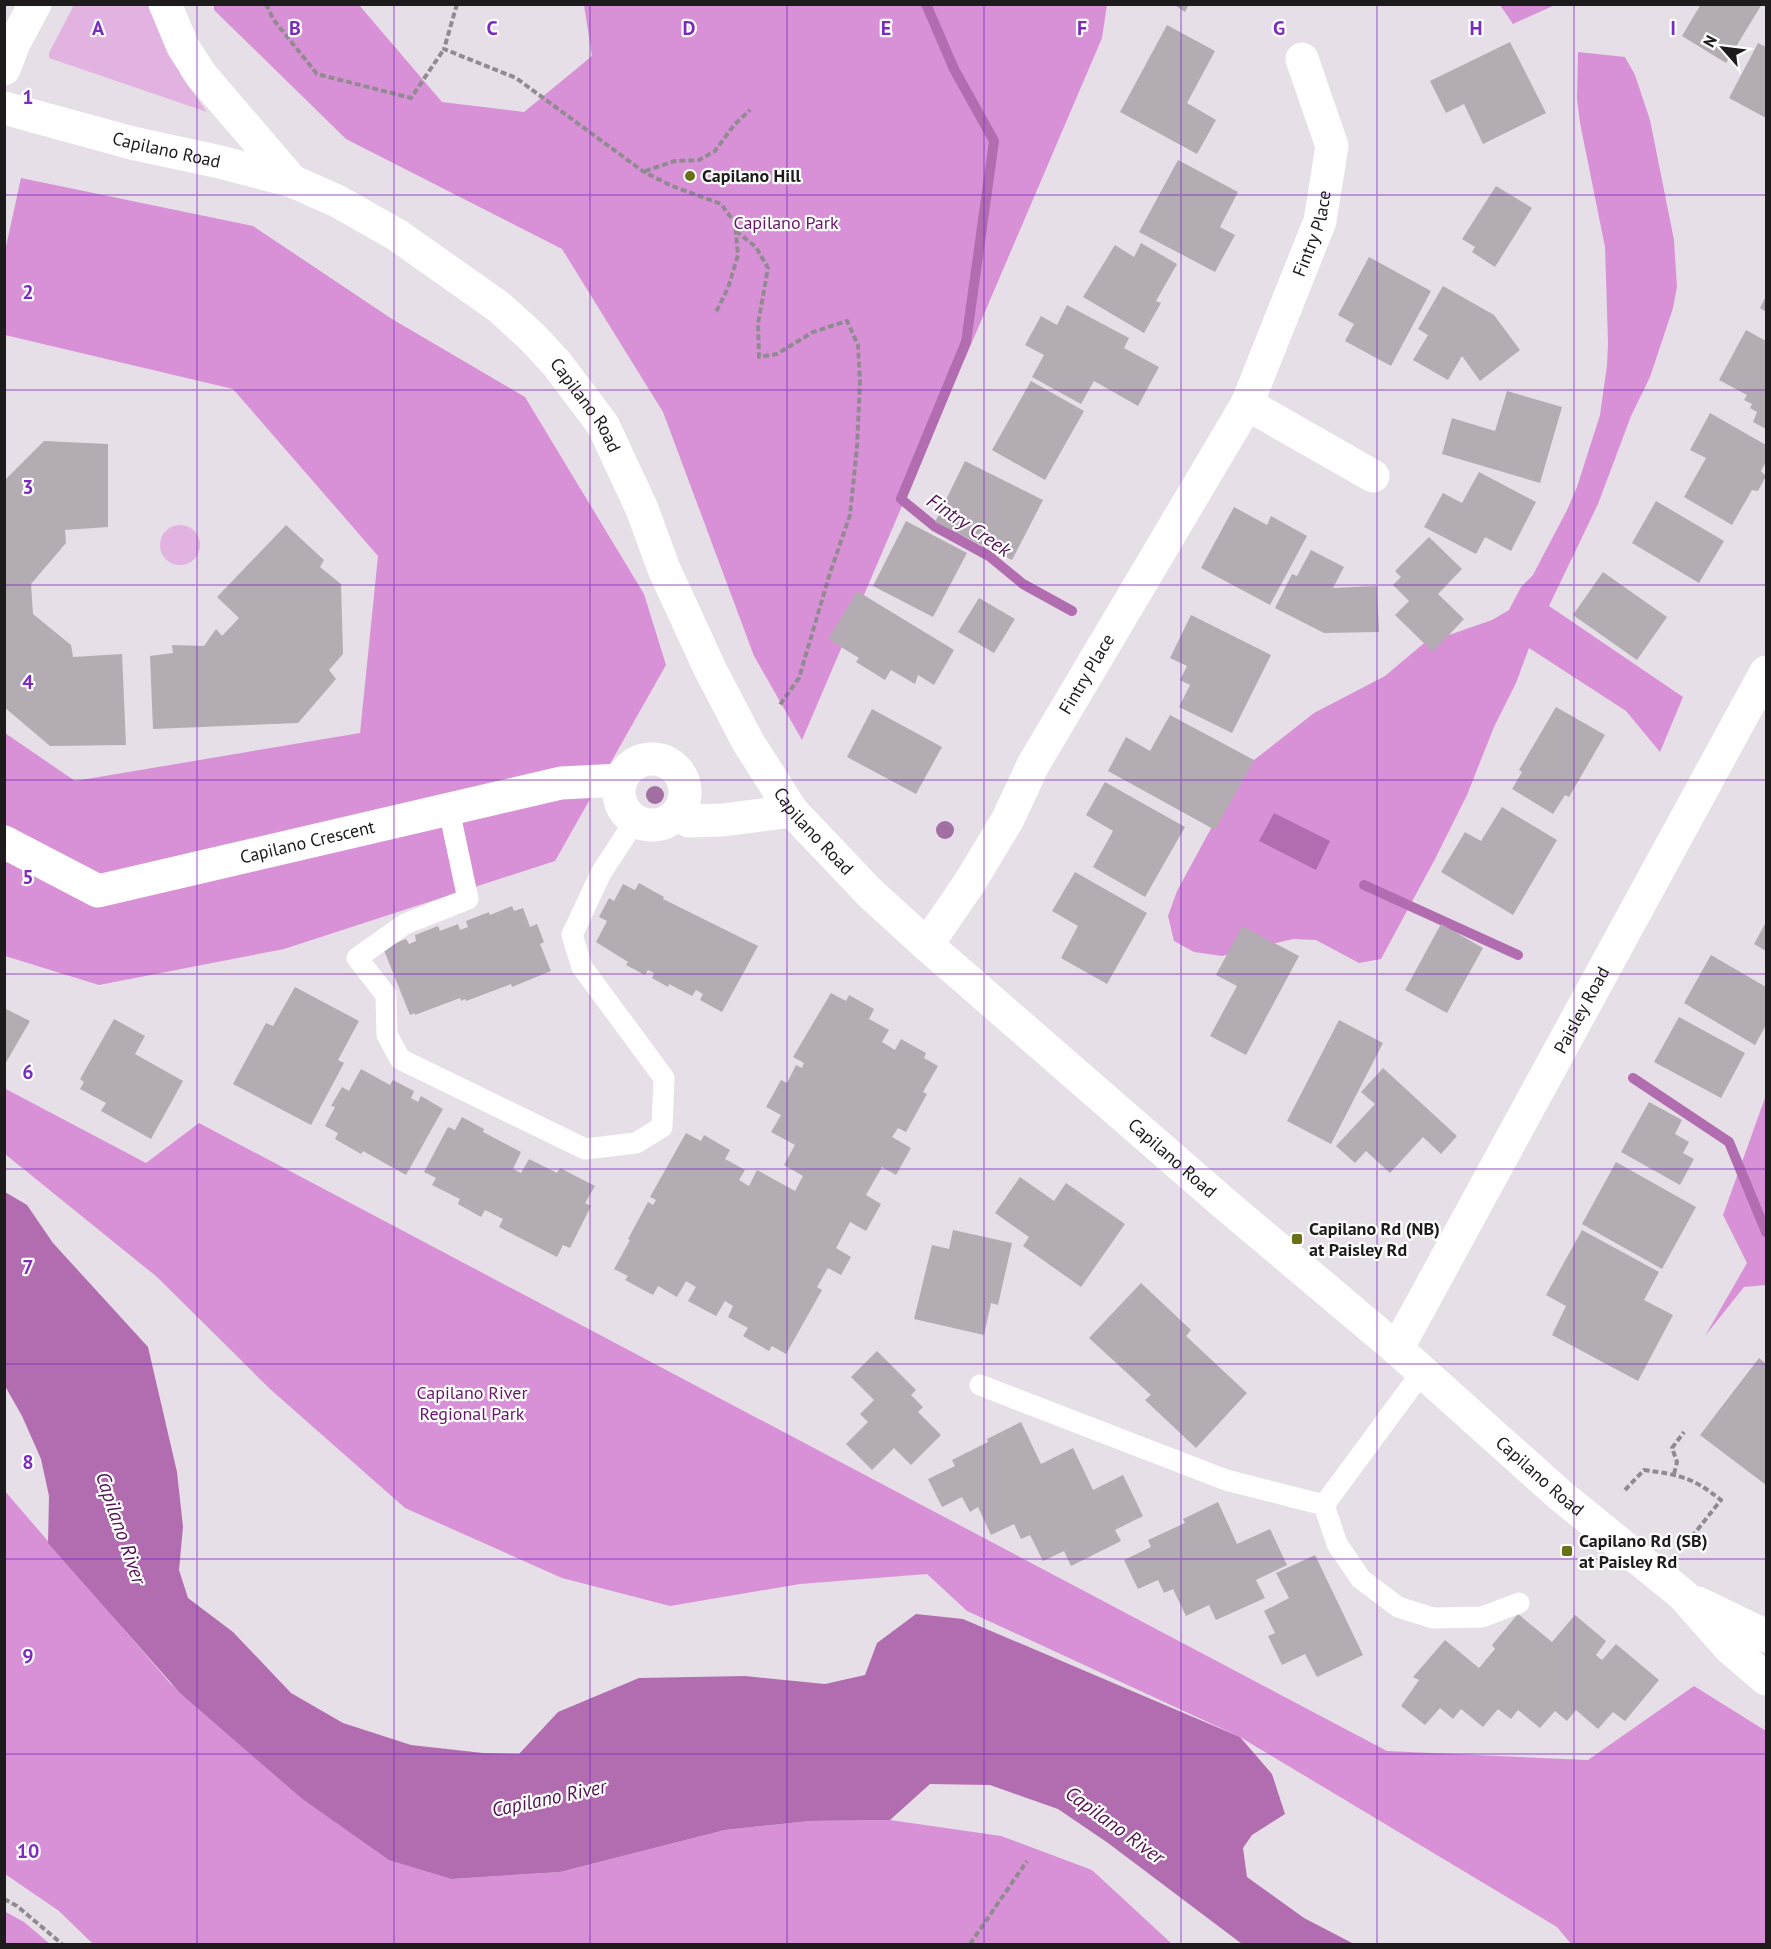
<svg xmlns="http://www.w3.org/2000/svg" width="1771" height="1949" viewBox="0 0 1771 1949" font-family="'PT Sans',sans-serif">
	<rect width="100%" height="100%" fill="#e7dfe7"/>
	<!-- green -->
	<path fill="#e2b3e1" d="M74,5H158L181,76L207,112L49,58V53Z
		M160 545a20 20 0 1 1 40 0a20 20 0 1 1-40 0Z"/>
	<!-- forest -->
	<path fill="#d891d7" d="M214,5H359L442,102L524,112L592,56L584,5H1107L1102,38L802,740L754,656L663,412L562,249L346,139L214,10Z
		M1500,5H1555L1513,24Z
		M1578,52L1625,57L1635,75L1650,120L1674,240L1677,287L1673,308L1650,377L1631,416L1598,504L1549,606L1683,697L1660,752L1626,711L1529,648L1516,683L1494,727L1467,795L1435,859L1381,959L1359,963L1316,940L1293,939L1222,956L1194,952L1174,941L1168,916L1177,891L1214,823L1254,760L1314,713L1385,676L1423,644L1492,620L1509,610L1521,587L1533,575L1567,510L1577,487L1600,415L1607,365L1608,343L1605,247L1580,123L1577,99Z
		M21,178L253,226L392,319L525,397L644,594L666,665L555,861L284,949L99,985L5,956V733L75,781L360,733L378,556L233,389L5,335V251Z
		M4,1088L146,1163L199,1123L1387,1751L1588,1760L1694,1686L1766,1731V1944H1571L1557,1927L1240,1737L967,1611L927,1574L800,1584L670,1606L562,1578L405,1508L270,1389L157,1277L5,1154Z
		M1766,1095V1285L1744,1287L1705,1336L1747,1263L1723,1215Z
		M4,1490L170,1683L301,1798L452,1879L560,1872L725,1830L810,1821L890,1820L1001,1836L1092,1870L1172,1944H93L59,1911L5,1874Z
		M4,1911L24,1922L50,1944H5Z"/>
	<!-- water -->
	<path fill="#b26db1" d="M1274,813L1330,841L1316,870L1259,841Z
		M5,1192L27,1205L53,1243L148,1347L177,1472L183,1527L179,1570L188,1598L233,1632L291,1693L343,1723L411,1745L483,1753L519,1754L558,1712L639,1678L745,1676L825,1684L865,1675L877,1643L916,1614L963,1619L1240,1737L1272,1774L1285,1814L1252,1835L1243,1848L1247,1877L1304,1918L1354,1944H1242L1108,1843L1058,1809L990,1785L930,1784L890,1820L810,1821L725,1830L560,1872L452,1879L389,1860L301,1798L180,1693L48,1543L49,1496L41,1459L22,1416L5,1386Z"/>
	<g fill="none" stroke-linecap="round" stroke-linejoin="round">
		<!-- stream -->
		<path stroke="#b26db1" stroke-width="10" d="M926,4L954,69L994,141L966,342L901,499L934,526L989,556L1023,584L1072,611
			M1364,885L1518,955
			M1633,1078L1729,1142L1766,1232"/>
	</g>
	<!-- building -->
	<path fill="#b4acb3" d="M1173,4H1189L1185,12Z
		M1701,4H1762L1726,63L1682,36Z
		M1167,25L1215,51L1187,103L1216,120L1197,154L1120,112Z
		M1510,42L1546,113L1483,144L1464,104L1446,113L1430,81Z
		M1758,43L1766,47V118L1729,98Z
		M1178,160L1238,192L1220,227L1235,235L1215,272L1139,232Z
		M1496,186L1532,208L1495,267L1472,252L1475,247L1462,239Z
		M1141,243L1177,264L1156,301L1161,303L1144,333L1083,297L1115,245L1134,257Z
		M1369,257L1431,291L1391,366L1345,341L1354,324L1338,315Z
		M1443,286L1494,315L1520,350L1480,381L1462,356L1448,380L1413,360L1428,335L1418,329Z
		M1766,296V312L1760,308Z
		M1067,305L1129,338L1124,348L1159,367L1138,406L1094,381L1081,404L1032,377L1044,355L1025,345L1041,316L1057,325Z
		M1746,330L1766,341V429L1753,422L1757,412L1750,408L1752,404L1744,400L1747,395L1719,380Z
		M1031,381L1084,411L1045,480L992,450Z
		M1507,391L1562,407L1540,483L1442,454L1452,418L1495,431Z
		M1710,413L1766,445V462L1761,471L1766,476L1758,491L1752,490L1732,525L1684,497L1706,458L1690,450Z
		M44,441L108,444V527L65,530L66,543L31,584L33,614L71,645L73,657L122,654L126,745L50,746L4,707V481Z
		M965,461L1043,500L1012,560L935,522Z
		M1479,472L1536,502L1511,551L1485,537L1476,554L1424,527L1443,493L1462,503Z
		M1656,501L1724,541L1699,583L1632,543Z
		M1234,507L1267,525L1271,516L1307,536L1270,605L1201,568Z
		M906,521L967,553L933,617L873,586Z
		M286,525L324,560L320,567L341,584L343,654L329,670L336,679L298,723L153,729L150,656L173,653L172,645L204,646L216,629L222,636L239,618L217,597Z
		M1429,537L1462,569L1438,594L1464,619L1433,652L1395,615L1409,601L1393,585L1401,577L1395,571Z
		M1311,550L1344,567L1333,588L1377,586L1379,632L1324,633L1275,608L1292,574L1297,576Z
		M1603,572L1667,617L1637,660L1573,615Z
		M857,591L954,650L934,685L918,675L915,684L891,670L885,680L856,662L859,658L828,639Z
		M979,598L1015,619L994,653L958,632Z
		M1191,615L1271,655L1232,733L1179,707L1190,685L1180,680L1187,666L1170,658Z
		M1556,707L1605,735L1569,797L1565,795L1553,814L1512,789L1522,772L1519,770Z
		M872,709L942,747L916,794L847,757Z
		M1170,715L1254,760L1215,830L1108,771L1126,737L1150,751Z
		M1105,782L1185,827L1145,897L1093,867L1113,831L1086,815Z
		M1502,807L1557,840L1513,915L1441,872L1465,832L1481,841Z
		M1075,872L1147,913L1107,984L1061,958L1078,926L1052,911Z
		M639,883L664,897L663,899L758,946L722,1012L700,1000L703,994L696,990L692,996L669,984L668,987L652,978L654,973L648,970L645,975L626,965L628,962L596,942L607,921L599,917L609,898L614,901L623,884L635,890Z
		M512,906L514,911L523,908L530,927L537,924L544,942L540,944L551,971L512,987L511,984L466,1001L465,999L461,1001L460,998L415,1015V1013L410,1015L383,948L406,939L409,944L416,941L415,935L438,926L440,931L458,924L460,930L468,927L466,921L489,912L490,915Z
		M1766,922V951L1754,944Z
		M1441,924L1483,948L1447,1013L1405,990Z
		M1242,926L1299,956L1246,1055L1210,1036L1237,986L1216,975Z
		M1711,955L1766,987V1025L1755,1045L1684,1003Z
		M295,987L359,1021L338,1060L344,1063L311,1125L233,1084L266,1023L273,1026Z
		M831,993L846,1001L849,995L874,1009L869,1019L889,1030L882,1042L895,1050L901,1039L926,1053L924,1058L938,1066L923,1092L927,1094L906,1132L898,1128L892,1137L911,1148L896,1175L882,1167L866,1195L881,1204L866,1231L850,1222L836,1248L851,1257L841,1275L828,1268L817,1287L822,1290L786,1354L772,1346L769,1351L743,1336L748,1328L728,1317L733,1306L725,1301L716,1316L688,1301L696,1287L686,1281L677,1297L658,1286L653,1295L625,1280L628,1276L614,1269L630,1240L628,1239L648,1202L653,1205L656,1200L650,1197L686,1133L701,1141L704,1135L730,1150L725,1159L745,1170L739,1180L749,1186L757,1170L795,1191L803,1176L784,1165L795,1145L771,1132L781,1115L766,1107L781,1080L787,1083L796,1065L802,1068L804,1063L793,1057Z
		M4,1008L30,1021L4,1066Z
		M1679,1017L1745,1053L1721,1098L1654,1062Z
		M114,1019L145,1036L135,1054L183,1081L151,1139L101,1111L106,1103L80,1089L84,1082L80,1079Z
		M1339,1020L1383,1043L1331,1144L1287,1121Z
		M1383,1068L1457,1136L1441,1154L1423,1137L1390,1173L1366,1151L1355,1163L1336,1146L1375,1104L1361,1092Z
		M361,1069L390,1085L393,1080L414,1091L411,1098L418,1102L421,1096L443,1109L406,1175L363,1151L361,1154L335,1139L338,1133L325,1126L335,1107L331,1106L342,1087L349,1091Z
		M1649,1102L1682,1120L1675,1134L1689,1142L1683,1153L1694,1159L1680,1185L1621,1152Z
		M462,1117L484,1129L483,1132L521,1152L513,1169L521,1173L529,1159L557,1173L560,1168L595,1186L585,1203L591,1206L570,1248L563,1245L557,1257L499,1227L503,1219L485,1210L481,1217L458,1204L460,1199L432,1185L436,1178L424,1172L448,1127L455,1130Z
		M1616,1162L1696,1207L1662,1269L1582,1224Z
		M1020,1177L1054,1201L1066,1183L1125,1224L1081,1287L1023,1246L1029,1237L995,1213Z
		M953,1230L1012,1243L998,1305L991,1303L984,1335L914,1319L932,1245L949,1249Z
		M1582,1230L1659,1272L1644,1300L1673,1315L1638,1381L1552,1335L1566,1306L1546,1295Z
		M1141,1283L1191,1330L1186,1336L1247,1393L1196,1448L1145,1400L1151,1395L1089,1338Z
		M877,1351L916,1390L911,1395L923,1407L918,1412L941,1435L911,1465L894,1448L872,1470L846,1444L868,1422L860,1414L874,1400L851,1377Z
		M1759,1358L1766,1364V1485L1700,1435Z
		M1021,1422L1041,1464L1073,1448L1093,1490L1123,1475L1143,1516L1115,1530L1121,1541L1071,1566L1064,1551L1043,1561L1030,1535L1021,1539L1014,1524L991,1535L978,1507L970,1512L962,1497L942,1507L928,1479L955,1466L952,1460L988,1442L987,1439Z
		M1218,1502L1237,1544L1270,1529L1287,1565L1256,1580L1265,1598L1216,1620L1209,1605L1186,1616L1173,1589L1164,1593L1158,1580L1138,1589L1124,1560L1151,1547L1148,1540L1185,1523L1183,1519Z
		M1315,1555L1363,1655L1317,1677L1305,1654L1282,1665L1268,1636L1275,1633L1264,1611L1289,1598L1276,1573Z
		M1518,1614L1552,1642L1575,1615L1606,1641L1596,1655L1602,1660L1616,1644L1659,1680L1625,1721L1613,1712L1598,1729L1576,1710L1567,1721L1555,1711L1540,1728L1518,1710L1511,1719L1498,1709L1483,1727L1461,1709L1453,1719L1440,1708L1425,1725L1401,1706L1419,1680L1413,1677L1445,1640L1479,1668L1495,1649L1492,1645Z"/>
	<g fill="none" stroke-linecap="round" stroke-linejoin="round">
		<!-- path -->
		<path stroke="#918b91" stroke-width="4" stroke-dasharray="6 3" stroke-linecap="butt" d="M266,4L273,19L317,74L411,98L444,49
			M457,4L444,49L516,78L644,172L672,186L721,204L735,223L738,255L728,288L715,314
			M645,171L675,161L699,160L715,151L734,125L750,110
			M736,231L756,247L768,268L758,324L759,357L777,354L813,332L847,321L858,345L860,382L857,447L850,515L830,573L799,678L779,706
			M1674,1474L1677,1462L1672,1448L1684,1432
			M1625,1490L1644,1470C1680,1475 1692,1477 1721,1500L1690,1539
			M4,1899L17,1906L62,1944
			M970,1944L1027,1861"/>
		<!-- lane -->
		<path stroke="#fff" stroke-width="21" d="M449,810L468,899L405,924L357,958L386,995L387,1035L400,1059L585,1149L636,1143L662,1127L664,1078L582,967L572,935L601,873L635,821
			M980,1385L1226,1480L1324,1505L1422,1372
			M1324,1505L1337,1544L1361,1579L1398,1607L1433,1618L1482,1617L1519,1603"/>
		<!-- street -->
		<g stroke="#fff" stroke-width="33">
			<path d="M1247,404L1373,476"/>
			<circle cx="652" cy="792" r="33"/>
			<path id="s1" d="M4,842L98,891L561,783L621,780"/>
			<path id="s2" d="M927,945L970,882L1008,819L1033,765L1247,404L1320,221L1332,146L1302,59"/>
			<path id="s3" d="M1397,1349L1766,672"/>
		</g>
		<!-- secondary -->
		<g stroke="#fff" stroke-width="33">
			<path d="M165,4L183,47L202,76L292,181"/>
			<path d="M4,69L14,43L35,4"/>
			<path id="s4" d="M4,108L132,143L220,162L292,181L337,201L397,235L499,307L532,337L557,364L603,425L642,509L664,569L710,669L748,742L792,811L870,893L927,945L1226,1205L1397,1349L1560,1495L1683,1595L1730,1648L1766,1679"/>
			<path d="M677,814L689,821L723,820L792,811"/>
			<path d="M1698,1603L1766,1636"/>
		</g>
	</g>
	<!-- trees -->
	<g fill="#a26fa3">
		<circle cx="655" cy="795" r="9"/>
		<circle cx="945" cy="830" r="9"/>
	</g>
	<!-- grid -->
	<path fill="none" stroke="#7b2cbf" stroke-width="1.5" stroke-opacity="0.55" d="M197,4V1944M394,4V1944M590,4V1944M787,4V1944M984,4V1944M1181,4V1944M1377,4V1944M1574,4V1944M4,195H1766M4,390H1766M4,585H1766M4,780H1766M4,974H1766M4,1169H1766M4,1364H1766M4,1559H1766M4,1754H1766"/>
	<!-- markers -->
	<g fill="#6a7016" stroke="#fff" stroke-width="2">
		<circle cx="690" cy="176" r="6"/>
		<rect x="1291" y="1233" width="12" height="12" rx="3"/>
		<rect x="1561" y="1545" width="12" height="12" rx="3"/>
	</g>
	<g text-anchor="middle" stroke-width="4.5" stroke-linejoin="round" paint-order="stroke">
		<!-- street labels -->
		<g font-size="18" fill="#1e1b1d" stroke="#fff">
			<text dy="6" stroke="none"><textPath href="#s4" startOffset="168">Capilano Road</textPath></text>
			<text dy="6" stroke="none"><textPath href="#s2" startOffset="812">Fintry Place</textPath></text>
			<text dy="6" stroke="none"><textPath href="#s4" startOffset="672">Capilano Road</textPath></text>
			<text dy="6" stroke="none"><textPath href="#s2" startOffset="315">Fintry Place</textPath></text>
			<text dy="6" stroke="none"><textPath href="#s4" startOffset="1158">Capilano Road</textPath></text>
			<text dy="6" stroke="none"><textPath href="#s1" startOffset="321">Capilano Crescent</textPath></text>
			<text dy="6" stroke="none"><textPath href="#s3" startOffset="386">Paisley Road</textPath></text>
			<text dy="6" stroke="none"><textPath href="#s4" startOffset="1644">Capilano Road</textPath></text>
			<text dy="6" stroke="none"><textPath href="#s4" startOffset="2130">Capilano Road</textPath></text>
		</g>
		<!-- poi labels -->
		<g font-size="18" font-weight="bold" fill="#1e1b1d" stroke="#fff" text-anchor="start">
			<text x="702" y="182">Capilano Hill</text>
			<text x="1309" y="1235">Capilano Rd (NB)<tspan x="1309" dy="21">at Paisley Rd</tspan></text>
			<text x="1579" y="1547">Capilano Rd (SB)<tspan x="1579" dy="21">at Paisley Rd</tspan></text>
		</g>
		<!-- park labels -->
		<g font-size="18" fill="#6a146c" stroke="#fff">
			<text x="786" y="229">Capilano Park</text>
			<text x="472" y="1399">Capilano River<tspan x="472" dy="21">Regional Park</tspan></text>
		</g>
		<!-- water labels -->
		<g font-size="20" font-style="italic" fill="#531354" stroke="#fff">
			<text transform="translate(969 525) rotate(34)" y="7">Fintry Creek</text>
			<text transform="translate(121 1528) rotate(71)" y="7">Capilano River</text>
			<text transform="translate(549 1798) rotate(-12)" y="7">Capilano River</text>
			<text transform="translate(1115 1825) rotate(36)" y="7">Capilano River</text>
		</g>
	</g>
	<g font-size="20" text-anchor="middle" font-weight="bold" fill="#7b2cbf" stroke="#fff" stroke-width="4.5" stroke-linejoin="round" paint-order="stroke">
		<text x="98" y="35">A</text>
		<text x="295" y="35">B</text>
		<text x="492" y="35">C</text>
		<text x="689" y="35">D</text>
		<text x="886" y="35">E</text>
		<text x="1082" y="35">F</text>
		<text x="1279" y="35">G</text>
		<text x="1476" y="35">H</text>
		<text x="1673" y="35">I</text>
		<text x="28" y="104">1</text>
		<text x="28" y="299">2</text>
		<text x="28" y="494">3</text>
		<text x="28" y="689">4</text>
		<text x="28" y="884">5</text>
		<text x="28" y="1079">6</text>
		<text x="28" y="1274">7</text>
		<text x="28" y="1469">8</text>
		<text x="28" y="1663">9</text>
		<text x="28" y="1858">10</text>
	</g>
	<!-- border -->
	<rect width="1771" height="1949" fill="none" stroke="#1e1b1d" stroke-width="12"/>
	<!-- north arrow -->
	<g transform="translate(1723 48) rotate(298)" stroke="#ffffff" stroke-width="4.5" paint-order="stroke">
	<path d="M0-4.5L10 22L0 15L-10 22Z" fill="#1e1b1d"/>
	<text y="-9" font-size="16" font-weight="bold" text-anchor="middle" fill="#1e1b1d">N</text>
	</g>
</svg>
